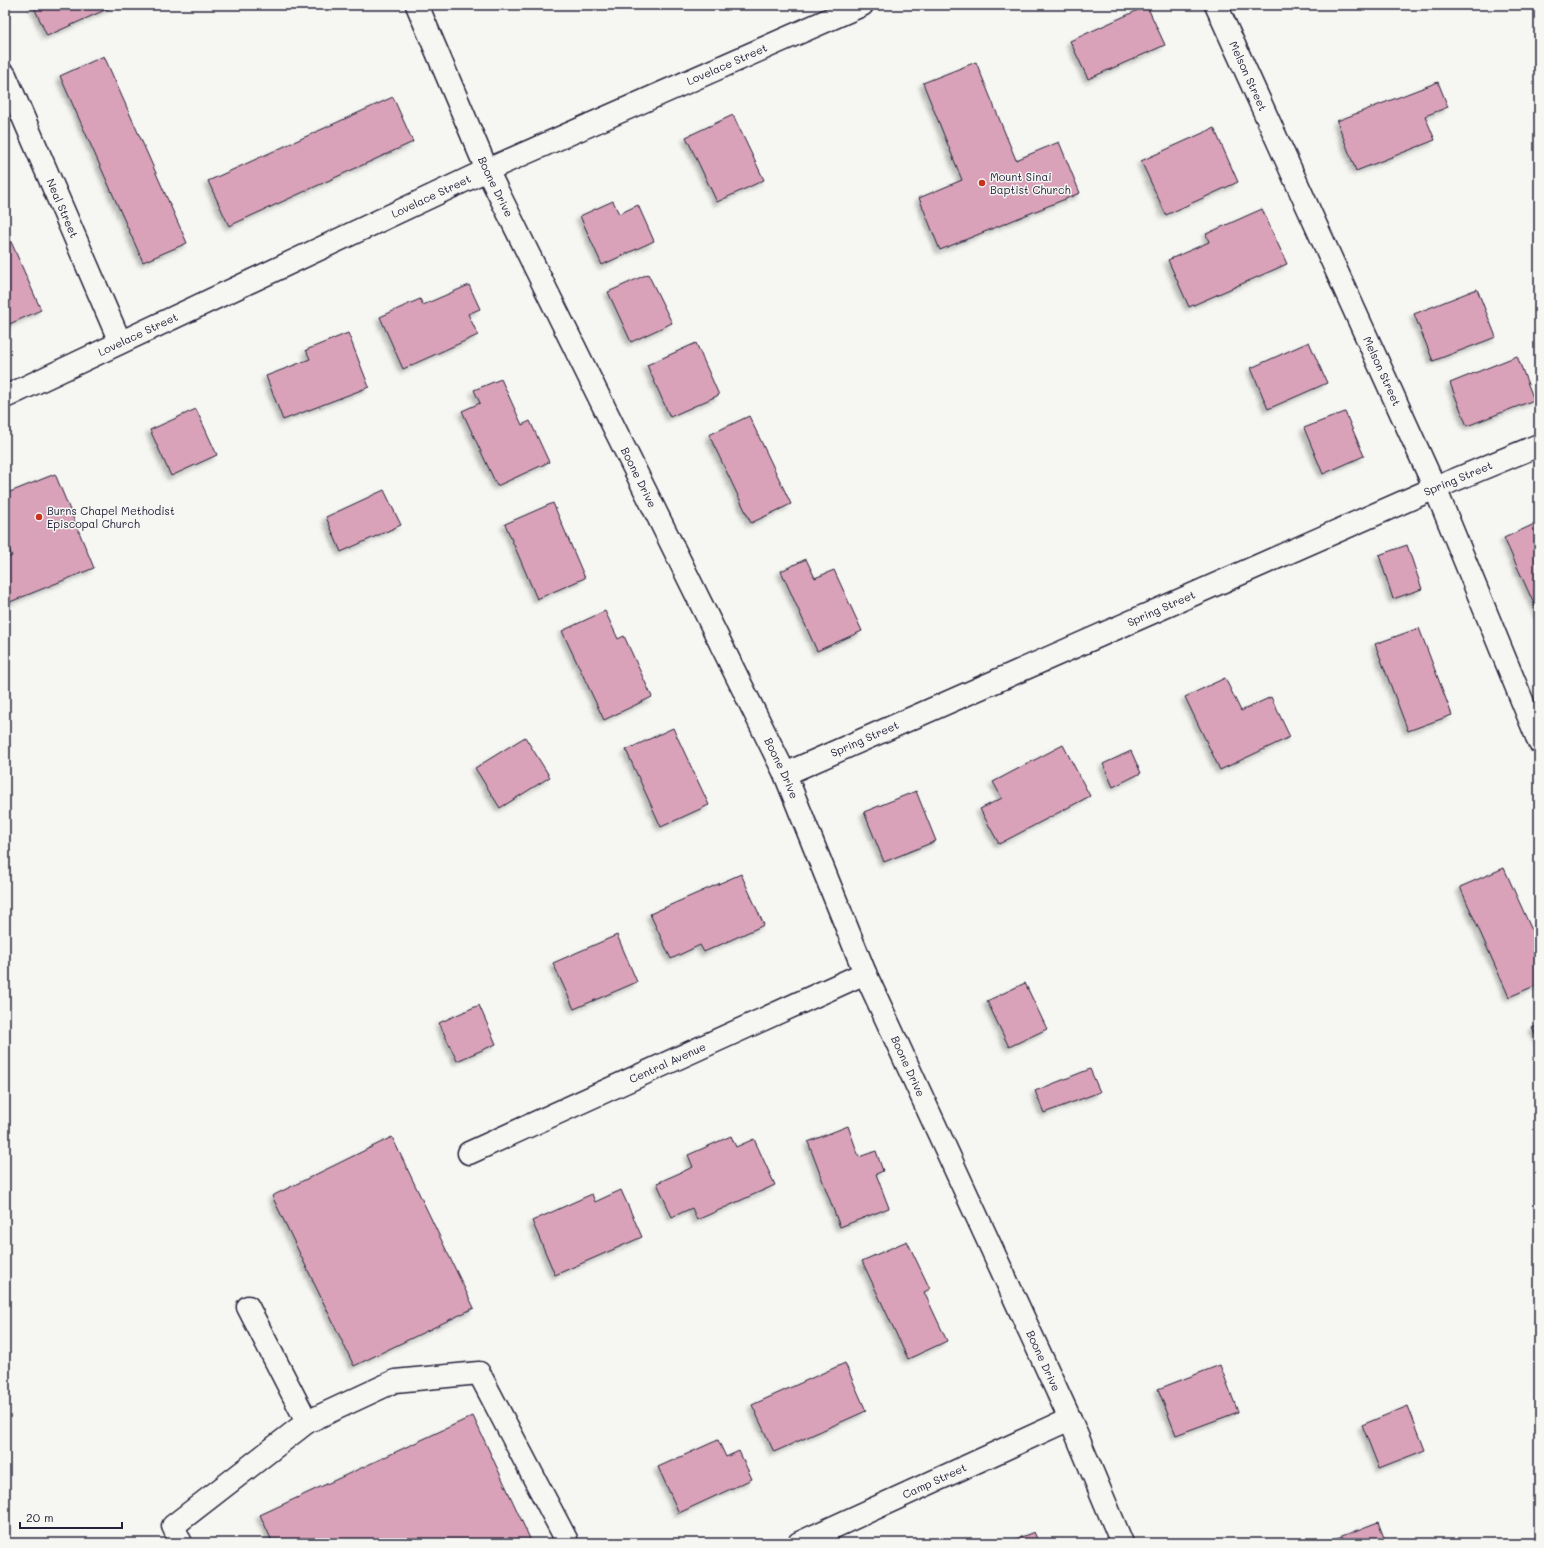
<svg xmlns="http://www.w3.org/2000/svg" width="1544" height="1548" viewBox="0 0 1544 1548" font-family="Mali,sans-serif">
	<defs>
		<filter id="shadow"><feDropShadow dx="-3.5" dy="3.5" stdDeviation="2" flood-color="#0004"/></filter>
	</defs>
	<rect width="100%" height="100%" fill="#f6f6f2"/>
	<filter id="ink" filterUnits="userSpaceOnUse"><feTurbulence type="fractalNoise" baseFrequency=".025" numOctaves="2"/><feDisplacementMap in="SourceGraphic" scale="8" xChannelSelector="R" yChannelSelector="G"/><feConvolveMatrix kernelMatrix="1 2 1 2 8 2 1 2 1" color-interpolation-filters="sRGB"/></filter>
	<g filter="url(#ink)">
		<!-- building -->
		<path fill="#d9a2b8" stroke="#22223b" filter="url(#shadow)" d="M33,5H116L47,36Z
			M1147,6L1165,45L1088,79L1070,41Z
			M104,56L187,243L143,262L60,76Z
			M976,62L1016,160L1059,142L1080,193L940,250L919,198L962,180L923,83Z
			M1438,82L1448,107L1425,116L1435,140L1356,171L1337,121Z
			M393,97L413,142L229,226L208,181Z
			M733,115L764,180L717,202L686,137Z
			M1214,128L1238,182L1166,215L1141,161Z
			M613,201L619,214L638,205L654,241L602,265L580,216Z
			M1262,209L1287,264L1189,307L1168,260L1209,242L1206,234Z
			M5,228L41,310L5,326Z
			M648,274L672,323L631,342L608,292Z
			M469,285L480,309L468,314L478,335L403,369L380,317L420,299L423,305Z
			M1477,289L1496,337L1433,361L1414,314Z
			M348,333L369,387L283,420L266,376L310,359L306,350Z
			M1309,342L1327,383L1268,409L1251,368Z
			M696,343L719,395L670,417L647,365Z
			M1517,356L1534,400L1467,426L1450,383Z
			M501,379L522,425L530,421L549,462L497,486L462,411L480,403L474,390Z
			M196,409L217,455L171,476L150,430Z
			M1345,412L1364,456L1323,474L1304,428Z
			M749,416L791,504L751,523L709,435Z
			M55,474L94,568L5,604V559L12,556L5,540V494Z
			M384,490L401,525L341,552L326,517Z
			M553,503L585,578L537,599L505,524Z
			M1539,522V615L1504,538Z
			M1407,545L1422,589L1393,599L1379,555Z
			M806,559L815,578L834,570L862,631L817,651L781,571Z
			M605,611L618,639L624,636L652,697L604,720L562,631Z
			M1419,628L1452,715L1408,731L1375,644Z
			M1225,678L1241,711L1271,697L1290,737L1220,770L1185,697Z
			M673,728L709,805L661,827L626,750Z
			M525,737L550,777L500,808L475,768Z
			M1063,745L1090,796L999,844L980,809L1002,798L993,782Z
			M1131,751L1141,773L1113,787L1103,764Z
			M916,791L936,841L884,862L864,812Z
			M1504,868L1539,946V984L1509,997L1460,887Z
			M741,874L764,925L704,952L700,945L671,959L650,914Z
			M617,935L637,982L574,1009L553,963Z
			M1025,983L1047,1029L1009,1047L987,1001Z
			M479,1005L496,1044L457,1061L439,1023Z
			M1539,1025V1042L1532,1028Z
			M1090,1069L1100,1092L1044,1113L1035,1091Z
			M848,1126L859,1157L876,1151L883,1171L876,1174L889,1208L840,1227L808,1142Z
			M731,1136L736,1147L754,1139L775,1185L697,1220L692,1208L672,1217L657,1183L693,1167L688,1155Z
			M392,1137L474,1308L354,1366L272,1196Z
			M621,1190L642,1237L555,1275L532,1221L592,1194L595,1202Z
			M907,1241L930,1289L924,1292L947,1341L908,1359L862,1261Z
			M845,1363L866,1411L774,1452L752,1405Z
			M1220,1365L1238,1412L1176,1435L1158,1389Z
			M1408,1406L1425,1450L1379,1468L1362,1425Z
			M473,1416L532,1543H273L260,1515Z
			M718,1440L726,1457L739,1451L752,1479L679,1513L658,1467Z
			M1378,1522L1386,1543H1324Z
			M1034,1532L1039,1543H1006Z"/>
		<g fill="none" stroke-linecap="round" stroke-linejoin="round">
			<!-- minor casing -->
			<g stroke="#22223b" stroke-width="25">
				<g id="minor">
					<path id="s1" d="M417,5L487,170L785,774L865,973L1070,1419L1122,1543"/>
					<path id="s2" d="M1216,5L1435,488L1539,742"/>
					<path id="s3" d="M5,75L120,342"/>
					<path id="s4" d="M5,397L487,170L862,5"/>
					<path id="s5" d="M785,774L1435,488L1539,445"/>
					<path id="s6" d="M469,1153L865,973"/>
					<path d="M248,1307L307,1422L395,1381L479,1373L566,1539L567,1543"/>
					<path d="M181,1543L173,1526L307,1422"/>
					<path id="s7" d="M799,1543L1070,1419"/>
				</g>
			</g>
			<!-- minor -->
			<use href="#minor" stroke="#f6f6f2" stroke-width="22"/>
		</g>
	</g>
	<!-- markers -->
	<g fill="#c8321e" stroke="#f6f6f2" stroke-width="1.5">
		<circle cx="982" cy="183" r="4"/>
		<circle cx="39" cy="517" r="4"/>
	</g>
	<g text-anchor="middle" stroke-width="3" stroke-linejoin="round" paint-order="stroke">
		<!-- street labels -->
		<g font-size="11" fill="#22223b" stroke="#f6f6f2">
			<text dy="4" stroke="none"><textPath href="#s4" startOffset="795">Lovelace Street</textPath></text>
			<text dy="4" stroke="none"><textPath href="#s2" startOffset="78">Melson Street</textPath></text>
			<text dy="4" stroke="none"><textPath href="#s1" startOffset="198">Boone Drive</textPath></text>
			<text dy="4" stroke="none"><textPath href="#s4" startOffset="471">Lovelace Street</textPath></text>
			<text dy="4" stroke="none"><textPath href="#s3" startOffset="145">Neal Street</textPath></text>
			<text dy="4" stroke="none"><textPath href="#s4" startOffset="147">Lovelace Street</textPath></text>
			<text dy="4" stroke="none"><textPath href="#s2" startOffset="402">Melson Street</textPath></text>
			<text dy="4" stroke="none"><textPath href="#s1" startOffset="522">Boone Drive</textPath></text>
			<text dy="4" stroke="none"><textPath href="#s5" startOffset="735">Spring Street</textPath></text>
			<text dy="4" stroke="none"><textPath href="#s5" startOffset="411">Spring Street</textPath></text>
			<text dy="4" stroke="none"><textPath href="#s5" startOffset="87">Spring Street</textPath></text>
			<text dy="4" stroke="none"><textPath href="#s1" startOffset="846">Boone Drive</textPath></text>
			<text dy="4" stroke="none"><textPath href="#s6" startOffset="218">Central Avenue</textPath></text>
			<text dy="4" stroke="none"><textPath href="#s1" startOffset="1170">Boone Drive</textPath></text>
			<text dy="4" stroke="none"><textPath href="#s1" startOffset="1494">Boone Drive</textPath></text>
			<text dy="4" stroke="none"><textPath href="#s7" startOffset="149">Camp Street</textPath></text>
		</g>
		<!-- poi labels -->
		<g font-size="11" fill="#22223b" stroke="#f6f6f2" text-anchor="start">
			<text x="990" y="181">Mount Sinai<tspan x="990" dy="13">Baptist Church</tspan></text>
			<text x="47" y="515">Burns Chapel Methodist<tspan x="47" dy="13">Episcopal Church</tspan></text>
		</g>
	</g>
	<!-- margin -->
	<rect width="1544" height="1548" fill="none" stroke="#f6f6f2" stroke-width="20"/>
	<rect x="10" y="10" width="1524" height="1528" fill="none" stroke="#22223b" stroke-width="1.5" filter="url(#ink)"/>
	<!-- scale -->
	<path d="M20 1522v6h102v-6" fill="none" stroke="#22223b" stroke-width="2"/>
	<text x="26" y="1522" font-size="12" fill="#22223b" stroke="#f6f6f2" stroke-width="3" paint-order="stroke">20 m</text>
</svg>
